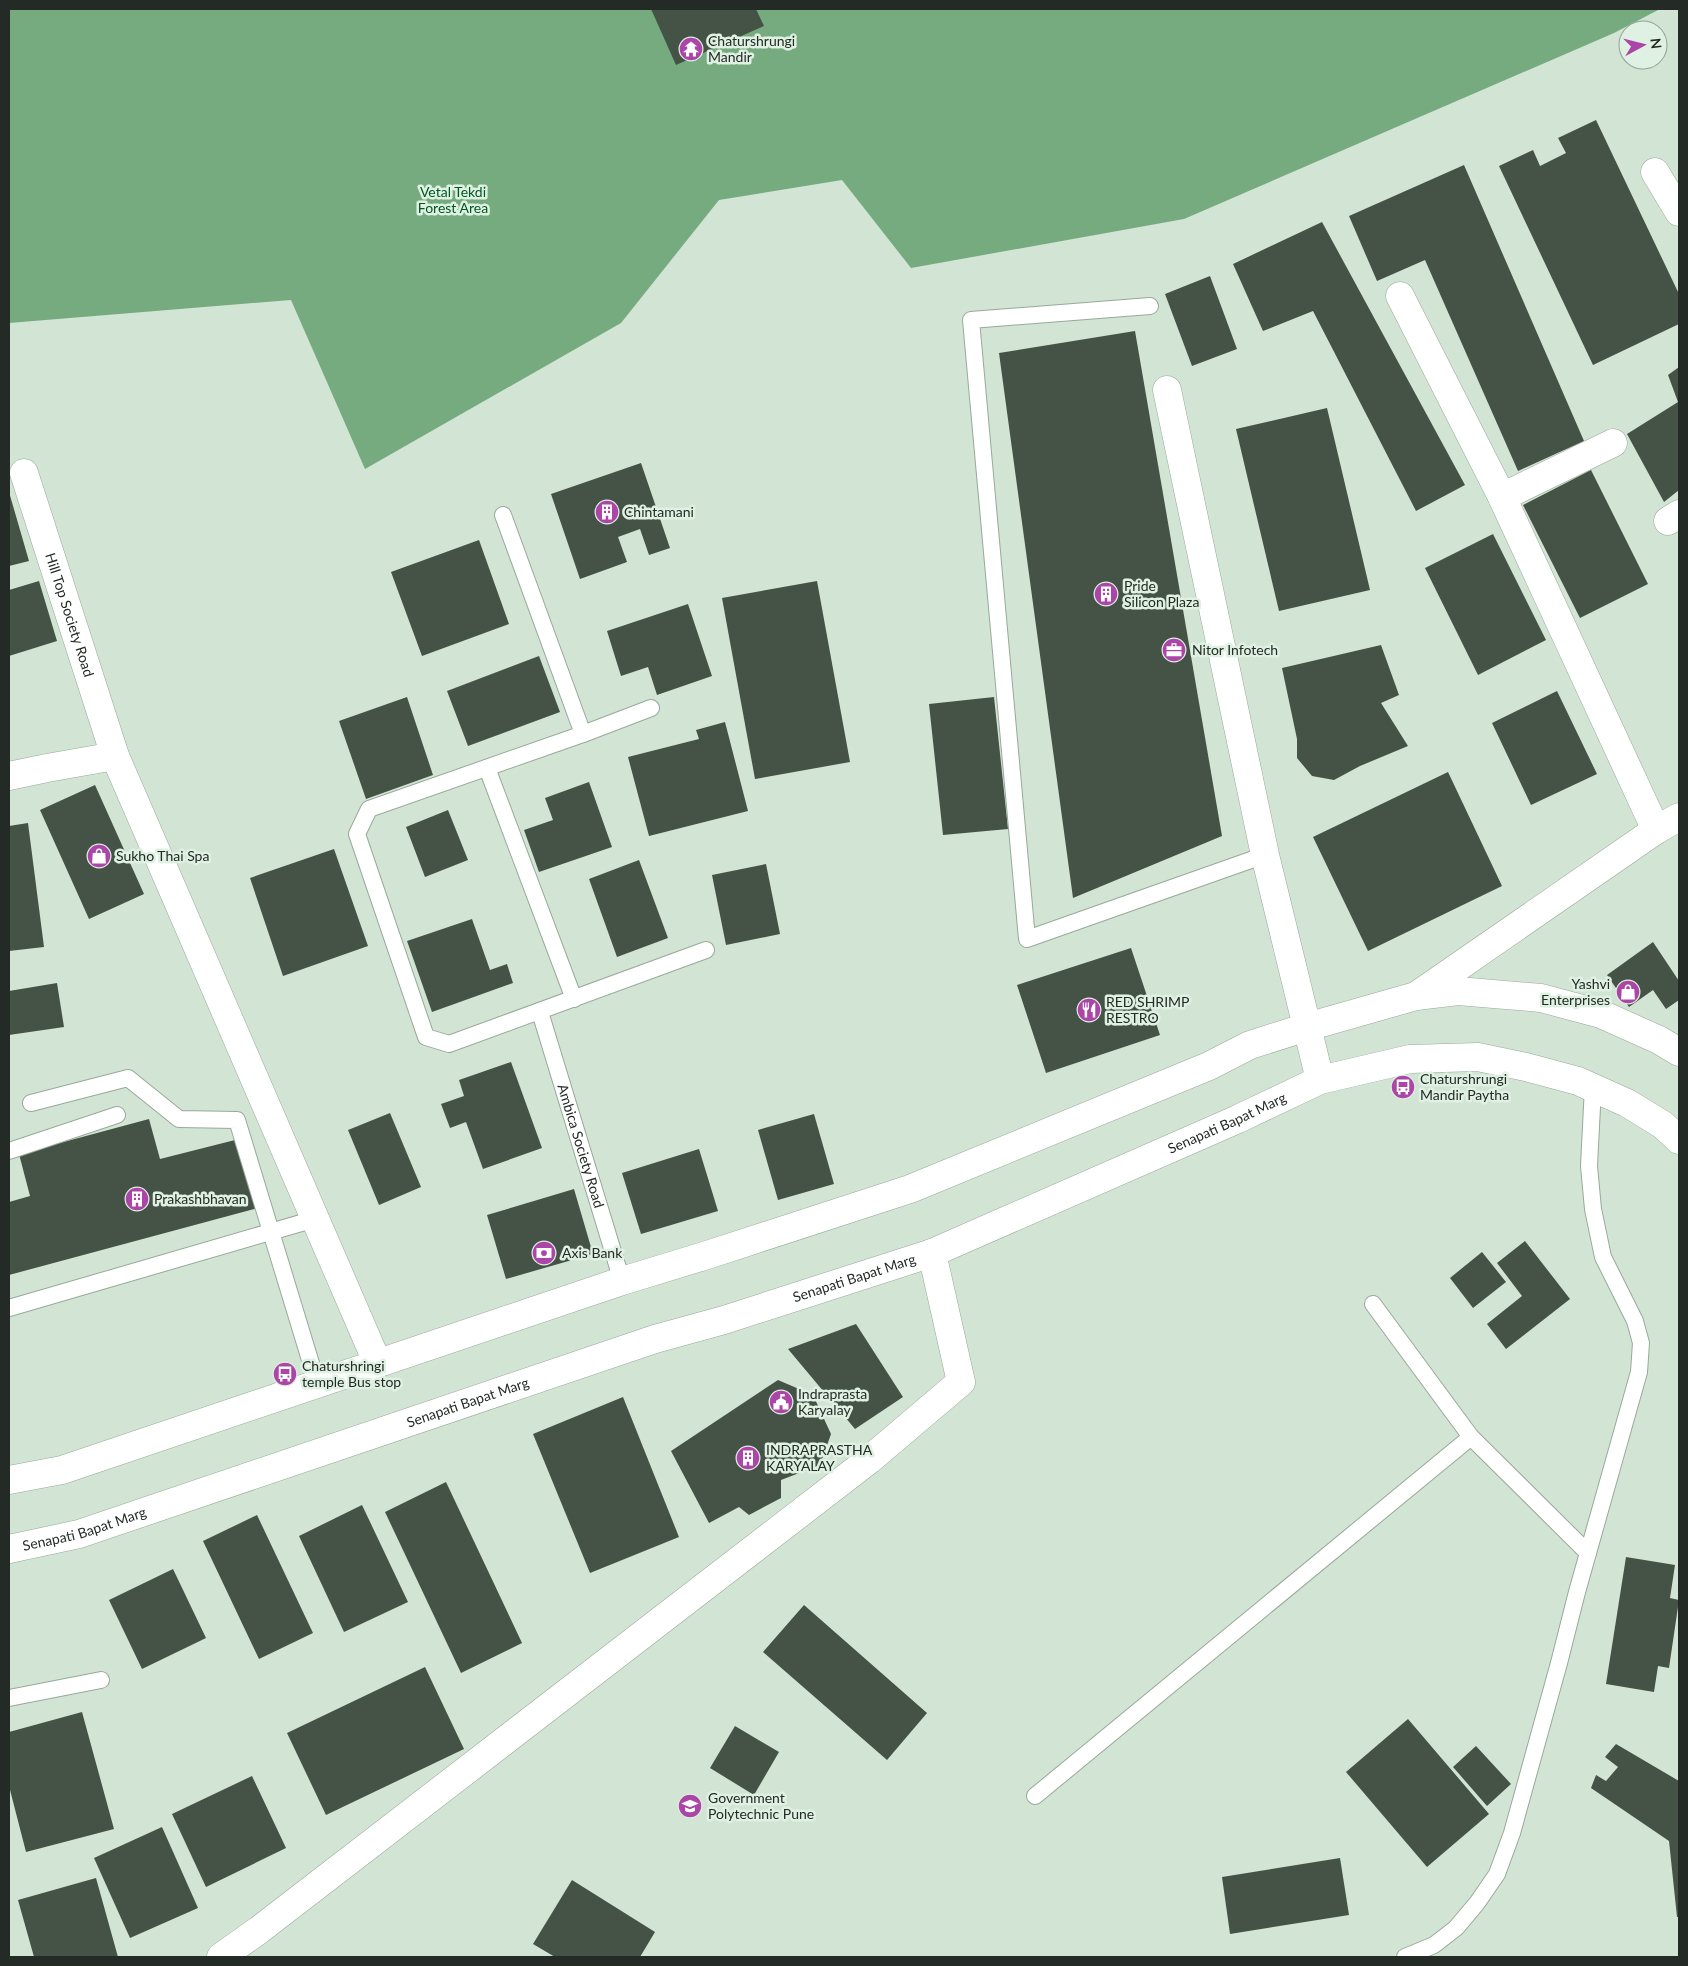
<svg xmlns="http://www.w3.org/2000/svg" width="1688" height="1966" viewBox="0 0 1688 1966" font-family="Lato,sans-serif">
	<rect width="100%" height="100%" fill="#d2e4d4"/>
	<!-- forest -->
	<path fill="#76ab7f" d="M9,9H1660L1614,33L1184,219L911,268L842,180L719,200L621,323L365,469L291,300L9,323Z"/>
	<!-- building -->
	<path fill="#445346" d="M651,9H756L764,26L676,65Z
		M1596,120L1679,294V324L1593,365L1499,166L1533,150L1540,166L1566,153L1558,138Z
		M1464,165L1584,441L1518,471L1425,260L1377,281L1349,216Z
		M1322,222L1465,485L1416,511L1313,311L1263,331L1233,264Z
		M1210,276L1237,349L1192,366L1165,294Z
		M1135,331L1222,836L1073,898L999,353Z
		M1679,367V490L1664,502L1627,434L1678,402L1668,375Z
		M1327,408L1370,590L1279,611L1236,429Z
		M641,463L670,548L649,555L640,529L618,537L627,562L580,579L551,494Z
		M1591,470L1648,584L1580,618L1523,505Z
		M9,492L29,561L9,566Z
		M1493,534L1546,640L1478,675L1425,568Z
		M479,540L509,624L422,656L391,572Z
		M39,581L57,641L9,656V590Z
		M817,581L850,762L755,779L722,598Z
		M688,604L712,676L657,695L648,667L621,676L607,631Z
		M1381,645L1399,695L1381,703L1408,746L1360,766L1334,780L1312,776L1297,758V739L1282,668Z
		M539,656L560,712L468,746L447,691Z
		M1557,691L1597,774L1531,805L1492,723Z
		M407,697L433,775L366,799L339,721Z
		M994,697L1008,829L943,835L929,704Z
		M725,722L748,811L649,836L628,757L699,739L696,730Z
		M1448,772L1502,886L1368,951L1313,837Z
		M589,782L612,847L539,872L524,830L553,820L545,798Z
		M95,785L144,894L89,919L40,810Z
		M448,810L468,860L425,877L406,827Z
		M28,823L44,947L9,951V826Z
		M334,849L368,946L283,976L250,878Z
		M639,860L668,938L617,957L589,879Z
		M766,864L780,934L726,945L712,875Z
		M472,919L490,970L507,964L513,983L432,1012L407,941Z
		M1653,942L1679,981V1000L1666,1009L1653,990L1629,1007L1607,975Z
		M1131,948L1160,1035L1046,1073L1017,985Z
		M57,983L64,1027L9,1035V991Z
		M511,1062L542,1148L483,1169L466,1122L450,1128L441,1104L464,1096L459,1080Z
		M390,1113L421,1187L379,1205L348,1130Z
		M814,1114L834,1184L778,1200L758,1130Z
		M149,1119L160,1159L239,1139L258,1208L9,1275V1202L30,1196L19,1154Z
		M699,1149L718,1211L641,1234L622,1173Z
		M574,1189L593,1254L506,1279L487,1215Z
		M1525,1241L1570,1299L1506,1349L1487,1324L1522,1296L1497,1263Z
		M1482,1252L1506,1282L1473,1308L1450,1278Z
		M856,1324L903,1397L855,1429L788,1349Z
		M778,1380L813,1395L831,1434L820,1465L781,1480V1498L749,1515L739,1507L709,1523L671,1451Z
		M623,1397L679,1537L590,1573L533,1434Z
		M446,1482L522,1643L461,1673L385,1512Z
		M362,1505L408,1602L344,1632L299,1536Z
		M257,1515L313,1633L259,1659L203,1541Z
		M1626,1557L1675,1565L1670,1598L1679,1600L1669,1668L1658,1666L1654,1692L1606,1684Z
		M173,1569L206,1638L142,1669L109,1600Z
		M804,1605L927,1713L887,1760L763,1652Z
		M425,1667L464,1749L326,1815L287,1733Z
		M82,1712L114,1829L26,1852L9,1786V1732Z
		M1408,1719L1489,1814L1427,1867L1346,1772Z
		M735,1726L779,1752L754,1795L710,1768Z
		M1616,1744L1679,1781V1917H1677L1669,1841L1591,1788L1596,1775L1606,1781L1618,1767L1605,1757Z
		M1476,1746L1511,1784L1487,1806L1453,1767Z
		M252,1776L286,1848L206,1887L172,1814Z
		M162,1827L198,1908L130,1938L94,1858Z
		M1340,1858L1349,1915L1230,1934L1222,1877Z
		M96,1878L118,1957H34L18,1900Z
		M572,1880L655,1932L640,1957H555L533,1944Z"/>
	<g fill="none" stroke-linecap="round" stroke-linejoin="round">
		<!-- service casing -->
		<g stroke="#98a99a" stroke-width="18">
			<g id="service">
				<path d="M1150,306L971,320L1027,939L1265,855"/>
				<path d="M503,515L583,734"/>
				<path d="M651,708L583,734L369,809L357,834L426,1037L449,1044L706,950"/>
				<path d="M487,768L574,999"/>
				<path id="s1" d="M540,1012L622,1281"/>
				<path d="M31,1103L128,1078L179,1119L237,1120L317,1383"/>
				<path d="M9,1151L117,1115"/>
				<path d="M1373,1304L1471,1437L1588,1553"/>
				<path d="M9,1308L315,1219"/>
				<path d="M9,1698L101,1680"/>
				<path d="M1035,1796L1471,1437"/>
				<path d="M1405,1957L1434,1945L1456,1928L1477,1903L1497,1874L1512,1833L1559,1663L1577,1592L1639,1372L1641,1343L1635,1321L1603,1257L1593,1209L1589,1166L1593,1087"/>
			</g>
		</g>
		<!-- minor casing -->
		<g stroke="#98a99a" stroke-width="29">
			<g id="minor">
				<path d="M1655,172L1679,212"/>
				<path d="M1400,296L1502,497L1656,830"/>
				<path d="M1167,390L1265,855L1320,1080"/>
				<path id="s2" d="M24,473L115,756"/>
				<path d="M1502,497L1613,443"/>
				<path d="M1668,521L1679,514"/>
				<path d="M9,776L47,768L115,756L377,1362"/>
				<path d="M1416,996L1656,830L1679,817"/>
				<path d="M221,1957L259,1930L869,1460L961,1382L932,1253"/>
			</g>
		</g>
		<!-- primary casing -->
		<g stroke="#98a99a" stroke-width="29">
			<g id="primary">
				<path d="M9,1480L62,1470L622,1281L704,1256L910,1189L1209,1066L1250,1045L1307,1027L1416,996L1458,991L1541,998L1601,1014L1659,1040L1679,1052"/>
				<path id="s3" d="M9,1549L79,1534L655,1339L724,1320L932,1253L1238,1119L1320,1080L1410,1059L1478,1057L1526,1067L1578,1081L1627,1103L1663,1125L1679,1140"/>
			</g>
		</g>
		<!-- service -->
		<use href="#service" stroke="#fff" stroke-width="16"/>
		<!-- minor -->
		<use href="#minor" stroke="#fff" stroke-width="28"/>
		<!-- primary -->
		<use href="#primary" stroke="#fff" stroke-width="28"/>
	</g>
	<!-- icons -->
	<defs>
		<g id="temple-disc" transform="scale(1.25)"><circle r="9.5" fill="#ac45a8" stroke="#dff1e2"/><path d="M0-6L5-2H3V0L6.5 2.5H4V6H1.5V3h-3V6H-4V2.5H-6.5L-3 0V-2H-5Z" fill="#fff"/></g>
		<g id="building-disc" transform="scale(1.25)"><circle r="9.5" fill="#ac45a8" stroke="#dff1e2"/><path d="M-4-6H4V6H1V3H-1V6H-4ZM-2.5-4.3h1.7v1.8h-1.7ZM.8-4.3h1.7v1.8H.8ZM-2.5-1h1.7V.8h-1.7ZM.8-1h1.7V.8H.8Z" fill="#fff"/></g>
		<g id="office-disc" transform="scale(1.25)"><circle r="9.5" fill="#ac45a8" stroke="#dff1e2"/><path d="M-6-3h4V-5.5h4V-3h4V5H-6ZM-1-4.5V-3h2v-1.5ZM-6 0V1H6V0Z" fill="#fff"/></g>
		<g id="shop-disc" transform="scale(1.25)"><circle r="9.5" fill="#ac45a8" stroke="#dff1e2"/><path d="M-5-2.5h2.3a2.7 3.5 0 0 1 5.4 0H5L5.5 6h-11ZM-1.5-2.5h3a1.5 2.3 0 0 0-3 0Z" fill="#fff"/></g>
		<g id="restaurant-disc" transform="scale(1.25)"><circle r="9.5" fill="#ac45a8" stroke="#dff1e2"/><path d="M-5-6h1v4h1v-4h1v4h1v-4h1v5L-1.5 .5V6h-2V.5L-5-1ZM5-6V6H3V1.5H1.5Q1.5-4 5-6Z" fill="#fff"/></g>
		<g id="bus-disc" transform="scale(1.25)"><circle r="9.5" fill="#ac45a8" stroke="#dff1e2"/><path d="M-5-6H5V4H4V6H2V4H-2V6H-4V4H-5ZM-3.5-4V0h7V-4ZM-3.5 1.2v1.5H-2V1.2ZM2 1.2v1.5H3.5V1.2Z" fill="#fff"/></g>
		<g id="bank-disc" transform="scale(1.25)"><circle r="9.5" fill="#ac45a8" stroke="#dff1e2"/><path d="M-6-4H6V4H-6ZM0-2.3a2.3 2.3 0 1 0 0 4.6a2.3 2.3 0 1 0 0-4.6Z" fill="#fff"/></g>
		<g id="civic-disc" transform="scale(1.25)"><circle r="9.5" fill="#ac45a8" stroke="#dff1e2"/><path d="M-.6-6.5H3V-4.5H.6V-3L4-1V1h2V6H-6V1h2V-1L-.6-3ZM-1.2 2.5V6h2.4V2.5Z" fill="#fff"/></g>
		<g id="university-disc" transform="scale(1.25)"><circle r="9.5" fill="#ac45a8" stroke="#dff1e2"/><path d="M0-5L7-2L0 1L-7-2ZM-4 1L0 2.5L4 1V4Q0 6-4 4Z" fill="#fff"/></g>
	</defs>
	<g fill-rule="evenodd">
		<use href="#temple-disc" x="691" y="49"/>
		<use href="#building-disc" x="607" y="512"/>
		<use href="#building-disc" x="1106" y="594"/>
		<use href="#office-disc" x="1174" y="650"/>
		<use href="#shop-disc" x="99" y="856"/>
		<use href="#shop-disc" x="1628" y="992"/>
		<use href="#restaurant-disc" x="1089" y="1010"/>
		<use href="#bus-disc" x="1403" y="1087"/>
		<use href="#building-disc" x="137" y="1199"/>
		<use href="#bank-disc" x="544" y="1253"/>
		<use href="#bus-disc" x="285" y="1374"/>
		<use href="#civic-disc" x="781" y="1402"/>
		<use href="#building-disc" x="748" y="1458"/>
		<use href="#university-disc" x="690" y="1806"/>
	</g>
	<g text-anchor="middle" stroke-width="5" stroke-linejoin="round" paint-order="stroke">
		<!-- poi labels -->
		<g font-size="14" fill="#242a25" stroke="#dff1e2" text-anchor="start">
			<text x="708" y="46">Chaturshrungi<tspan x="708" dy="16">Mandir</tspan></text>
			<text x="624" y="517">Chintamani</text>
			<text x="1124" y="591">Pride<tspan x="1124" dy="16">Silicon Plaza</tspan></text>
			<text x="1192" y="655">Nitor Infotech</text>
			<text x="116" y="861">Sukho Thai Spa</text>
			<text x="1610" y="989" text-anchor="end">Yashvi<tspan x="1610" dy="16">Enterprises</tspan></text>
			<text x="1106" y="1007">RED SHRIMP<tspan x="1106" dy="16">RESTRO</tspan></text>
			<text x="1420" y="1084">Chaturshrungi<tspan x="1420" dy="16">Mandir Paytha</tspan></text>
			<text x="154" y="1204">Prakashbhavan</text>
			<text x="562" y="1258">Axis Bank</text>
			<text x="302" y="1371">Chaturshringi<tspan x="302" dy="16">temple Bus stop</tspan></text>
			<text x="798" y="1399">Indraprasta<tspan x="798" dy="16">Karyalay</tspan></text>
			<text x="766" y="1455">INDRAPRASTHA<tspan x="766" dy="16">KARYALAY</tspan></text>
			<text x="708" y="1803">Government<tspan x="708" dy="16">Polytechnic Pune</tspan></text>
		</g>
		<!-- park labels -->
		<g font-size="14" fill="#005822" stroke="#dff1e2">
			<text x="453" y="197">Vetal Tekdi<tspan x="453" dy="16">Forest Area</tspan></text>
		</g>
		<!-- street labels -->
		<g font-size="14" fill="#242a25" stroke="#dff1e2">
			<text dy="5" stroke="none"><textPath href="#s2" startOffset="149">Hill Top Society Road</textPath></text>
			<text dy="5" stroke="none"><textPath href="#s3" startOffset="1292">Senapati Bapat Marg</textPath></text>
			<text dy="5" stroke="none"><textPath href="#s1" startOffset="140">Ambica Society Road</textPath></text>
			<text dy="5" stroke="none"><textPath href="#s3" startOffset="888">Senapati Bapat Marg</textPath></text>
			<text dy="5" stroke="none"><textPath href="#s3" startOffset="482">Senapati Bapat Marg</textPath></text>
			<text dy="5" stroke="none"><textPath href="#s3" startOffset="78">Senapati Bapat Marg</textPath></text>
		</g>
	</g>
	<!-- border -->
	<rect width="1688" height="1966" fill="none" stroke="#242a25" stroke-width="20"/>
	<!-- north arrow -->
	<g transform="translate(1643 45) rotate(83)"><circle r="24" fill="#dff1e2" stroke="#94a196"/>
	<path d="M0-4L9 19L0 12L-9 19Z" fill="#ac45a8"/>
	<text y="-8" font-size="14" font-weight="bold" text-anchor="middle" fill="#242a25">N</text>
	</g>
</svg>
